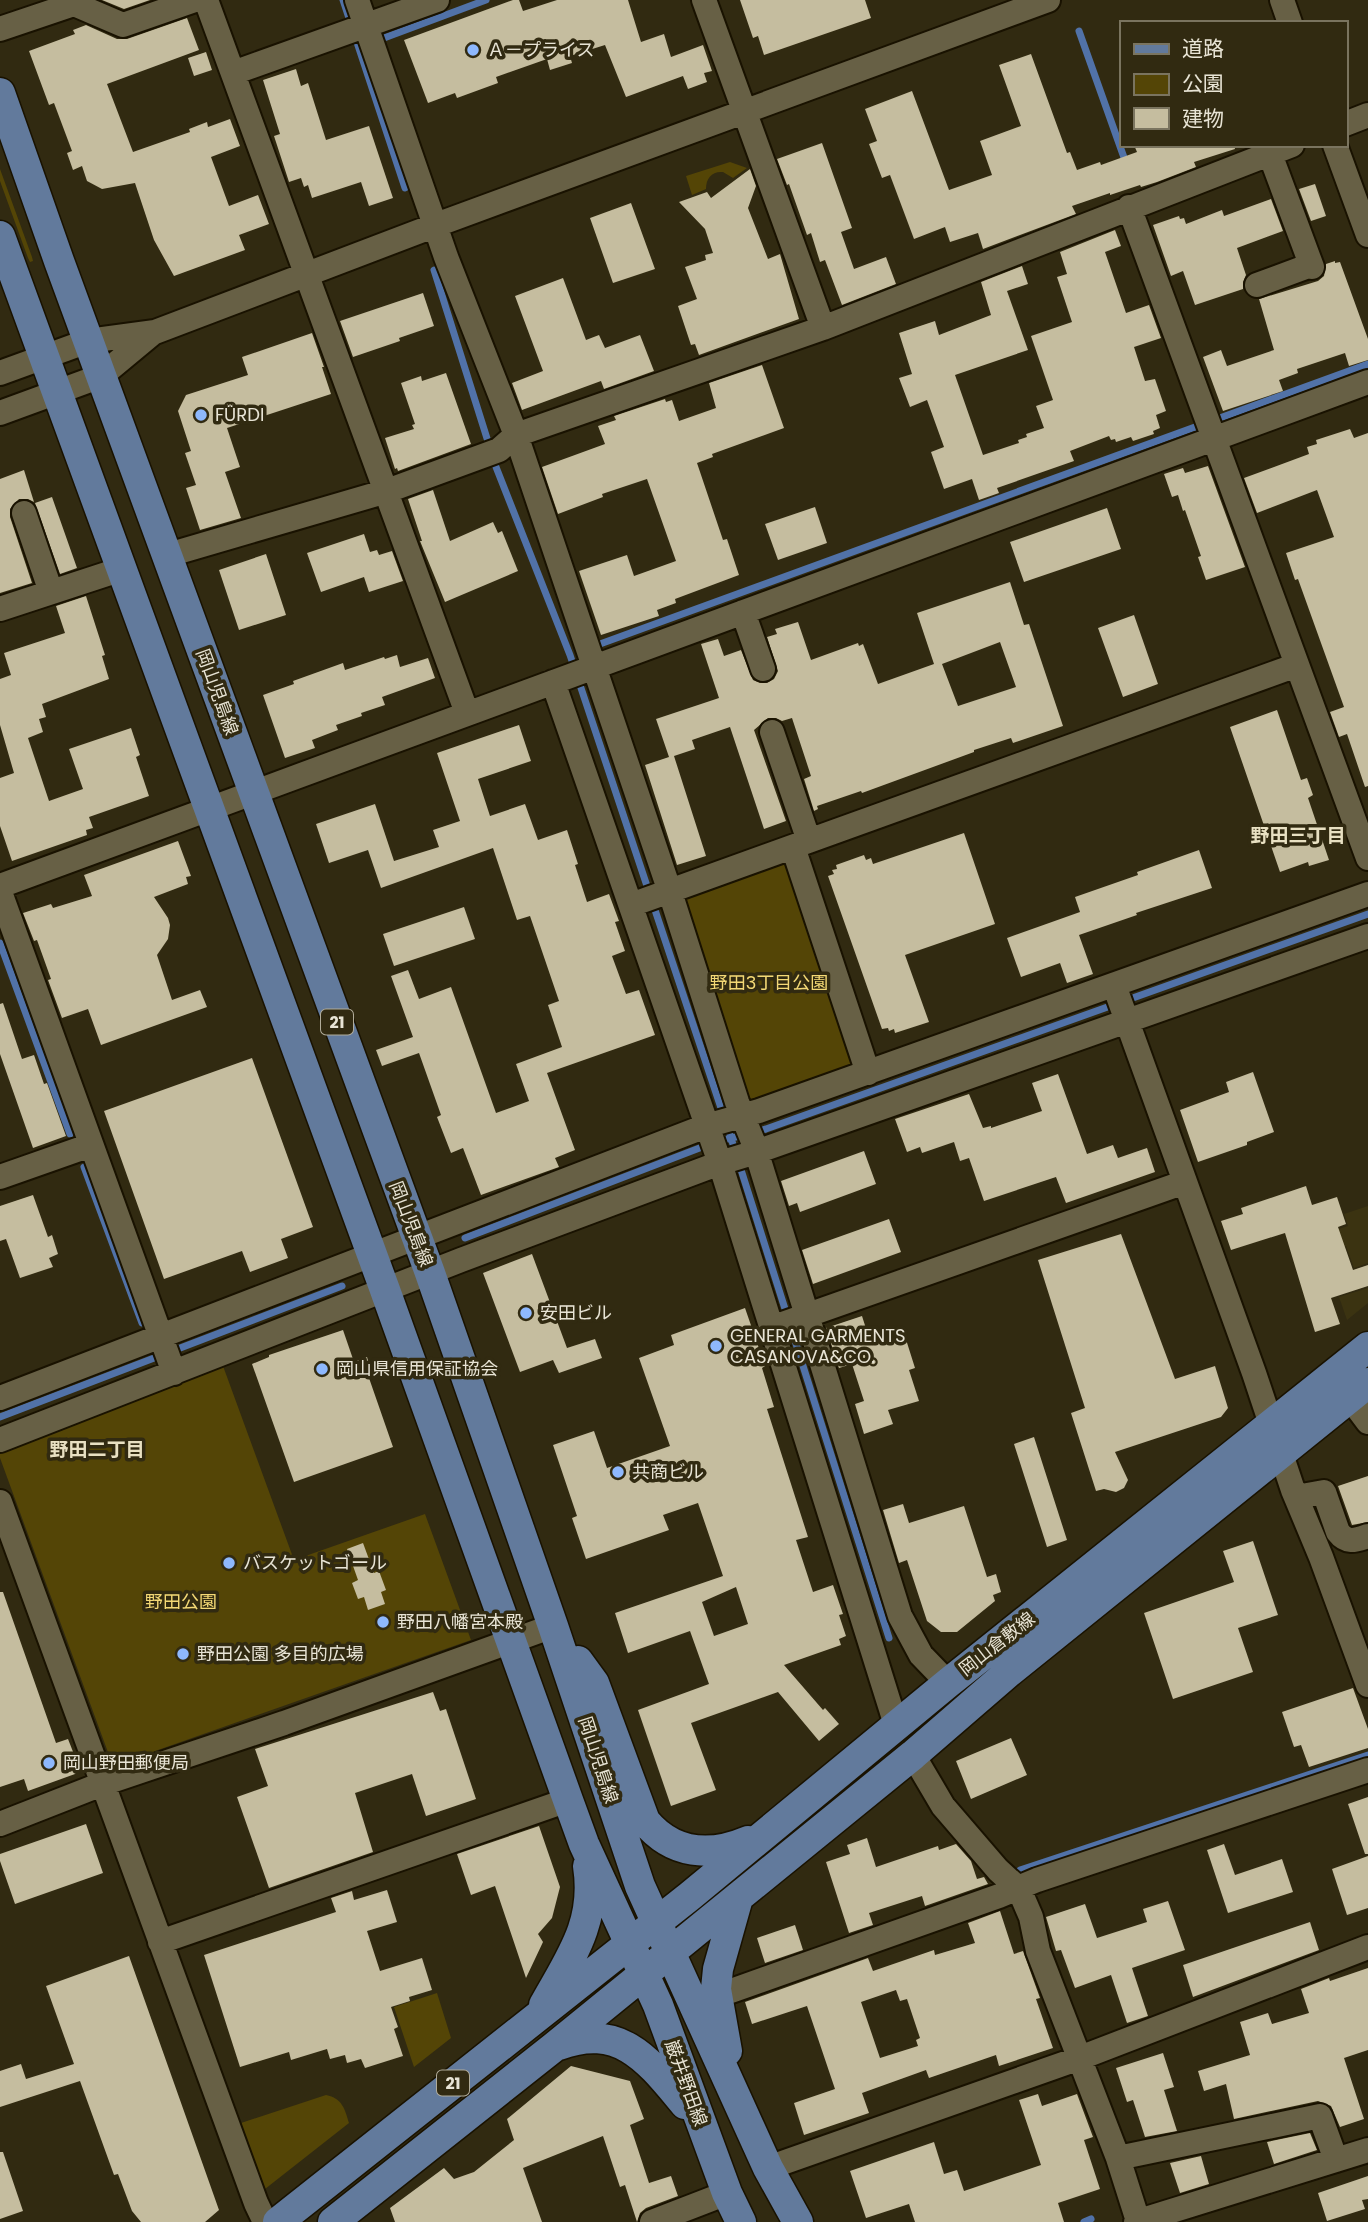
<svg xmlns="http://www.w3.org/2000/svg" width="1368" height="2222" viewBox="0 0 1368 2222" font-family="Poppins,'Noto Sans JP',sans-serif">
	<rect width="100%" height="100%" fill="#312a11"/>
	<!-- built -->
	<path fill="#3b3311" d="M1368,1206V1263L1354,1268L1346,1246L1323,1254L1317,1236L1348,1226L1344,1214Z
		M1368,1288V1303L1347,1320L1339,1297Z"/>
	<!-- green -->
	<path fill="#544506" d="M730,162L747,168L733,178L723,172C712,171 706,178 706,189L692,195L686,176Z
		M0,169L32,257L33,261L30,262L28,258L0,181Z
		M782,864L792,869L855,1059L850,1068L756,1102L746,1097L684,907L688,897Z
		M223,1366L294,1560L425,1514L471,1640L124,1762L109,1755L0,1458V1451Z
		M437,1993L451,2038L414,2067L394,2007Z
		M326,2095C342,2098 345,2109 349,2123L265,2189L241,2123Z"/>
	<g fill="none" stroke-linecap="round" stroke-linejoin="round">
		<!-- stream -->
		<path stroke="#5172a8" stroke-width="7" d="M343,0L405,188
			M1079,31L1127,166
			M376,41L486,0
			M434,270L496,467L570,655L731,1138L889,1638
			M600,644L1368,364
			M0,943L70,1134
			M728,1139L766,1129L1368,914
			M84,1167L142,1323
			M465,1238L710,1144
			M0,1417L342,1286
			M1020,1870L1368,1755
			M1084,2222L1091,2219"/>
	</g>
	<!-- building -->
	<path fill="#c5bd9f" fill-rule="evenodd" d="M102,0H150L124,9Z
		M513,0H519L523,11L557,0H628L641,42L664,34L671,57L703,45L712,71L704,73L707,82L688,89L683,76L626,97L605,45L570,56L572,63L550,70L547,59L496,77L498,83L457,98L455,93L428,103L404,40Z
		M740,0H865L871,18L764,55L758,36L753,38Z
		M187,18L199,50L107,84L133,152L190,132L189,129L207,122L208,127L230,119L240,146L211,157L229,206L258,195L269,224L239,235L245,250L174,276L154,240L135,183L102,189L87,181L82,166L73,170L67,153L72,151L54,103L49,105L29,51L75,34L73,30L86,25L117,39H127Z
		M206,52L212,70L194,76L188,58Z
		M1031,54L1067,153L1070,152L1077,170L1100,162L1101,165L1137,152L1134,145H1234L1235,149L1194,162L1196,167L1157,182L1141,187L1140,185L1110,195V193L1072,206L1076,214L983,249L978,233L950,242L945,227L914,239L890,175L882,178L869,144L877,141L865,109L912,91L949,190L992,175L980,141L1021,126L999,65Z
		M296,69L301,86L308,83L326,140L369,126L393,198L369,206L361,182L312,198L308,185L304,187L301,178L289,182L274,136L280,134L263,80Z
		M822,143L852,228L841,232L854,269L886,257L896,284L842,305L825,260L820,262L811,233L807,235L789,184L787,185L777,159Z
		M750,169L756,186L748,208L768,259L780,254L799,319L699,355L695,344L691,345L678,306L697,299L685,267L706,260L705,255L713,253L705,229L679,202L707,192L711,198Z
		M1315,184L1326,216L1311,221L1299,189Z
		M1271,199L1283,231L1237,248L1246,275L1243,282V289L1195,305L1183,271L1171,276L1153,225L1179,216L1180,219L1184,218L1186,224L1222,210L1224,216Z
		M631,203L655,269L613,283L590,218Z
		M1115,230L1121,246L1105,252L1126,313L1149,305L1161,338L1134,347L1145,381L1155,379L1166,411L1156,415L1160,428L1153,431L1154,434L1133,441L1131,437L1116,442L1115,439L1111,440L1109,436L1070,451L1074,461L997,488L999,493L979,500L972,479L944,489L931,452L944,447L927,400L910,407L899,378L912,374L899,333L935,321L939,335L991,315L981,282L1022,266L1028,284L1007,291L1028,350L955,375L983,455L1019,443L1018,440L1027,437L1026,434L1044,428L1036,406L1053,400L1031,336L1072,322L1057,277L1067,274L1060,252Z
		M1335,261V263L1340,262L1368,339V360L1349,366L1345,353L1297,369L1298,373L1279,380L1283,391L1223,411L1203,357L1221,350L1227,366L1274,350L1259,299L1318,281L1324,276L1326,264Z
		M563,278L586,340L599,335L605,348L640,335L654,371L604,389L601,381L522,410L512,383L543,371L515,296Z
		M423,293L434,326L399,338L400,341L353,357L340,321Z
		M312,333L324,367H322L331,394L227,428L240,467L225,472L241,518L200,530L186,488L196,485L185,453L191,451L178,411L186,395L248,375L242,357Z
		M762,365L784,428L712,454L713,457L697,463L723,540L727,539L739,575L675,599L676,603L657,610L659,616L601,635L579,571L627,555L634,576L676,561L647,479L602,494L603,497L558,514L542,467L605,444L598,426L616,420L614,416L665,399L666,402L672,400L679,421L716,408L709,383Z
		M446,373L471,444L398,471L397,468L395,469L385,438L414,429L412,425L415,424L401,383L421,376L422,381Z
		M1350,429L1354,438L1368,433V786L1365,787L1347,734L1339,737L1330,712L1344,707L1298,579L1295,580L1286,553L1334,537L1317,490L1257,513L1244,478L1309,454L1307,447L1317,444L1316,440Z
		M1208,466L1245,567L1206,580L1198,557L1201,556L1185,510L1183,511L1178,495L1172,497L1164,474L1183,468L1185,473Z
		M24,470L34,502L28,499H19L10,509V517L32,583L0,593V479Z
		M433,490L450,541L493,522L498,533L502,531L518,571L445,602L420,541H422L408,499Z
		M52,497L77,568L60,574L35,503Z
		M815,507L827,543L778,560L765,524Z
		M1107,508L1121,549L1024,582L1010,542Z
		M364,534L370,552L377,550L379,555L392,551L403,581L369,592L364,577L321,592L307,553Z
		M266,554L286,615L239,630L219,570Z
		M1010,582L1024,625L1029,624L1063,726L1013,743L1011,738L974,750V752L862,793L861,791L817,806L818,809L814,811L804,779L811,776L792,718L782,721L776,718H768L754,730L786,821L764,829L730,727L692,740L695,749L674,756L706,856L677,865L645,765L669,757L656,719L719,698L701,644L718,639L724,656L741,650L753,680L760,683H767L774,679L778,671L767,637L777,634L775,629L798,622L811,660L858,643L859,646L863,644L878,684L934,664L917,613ZM1000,642L1016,687L958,706L942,664Z
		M86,596L105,655L102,656L109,679L42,704L46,717L39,719L43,732L28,738L49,801L83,789L69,749L131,728L140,755L136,757L149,796L89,817L93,828L86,830L87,835L12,861L0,826V778L14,773L0,725V679L11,675L4,653L65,633L56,606Z
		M1134,615L1158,684L1123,697L1098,628Z
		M397,655L400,667L428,658L435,678L382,697L385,705L361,713L362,716L336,725L338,730L312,740L315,748L285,758L263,695L294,684L293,681L343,663L345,670L384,657L385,659Z
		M1277,710L1301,780L1307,778L1313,795L1308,798L1329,860L1309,866L1308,862L1280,872L1230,727Z
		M519,725L531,761L478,779L490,816L525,804L538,840L567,830L578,864L575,865L587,902L609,894L619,921L615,922L625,951L612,956L626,994L639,990L655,1035L547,1073L575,1150L555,1158L559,1167L481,1195L463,1148L451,1153L437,1117L441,1115L419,1053L382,1066L376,1050L413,1037L391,976L408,970L419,999L451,987L496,1113L529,1101L516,1064L562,1047L548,1005L559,1001L530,916L517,920L493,848L381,888L368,850L329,863L316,824L375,804L394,861L439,847L433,830L460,821L437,753Z
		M964,833L995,924L905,955L929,1022L895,1033L894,1029L889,1031L888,1028L882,1029L828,876L834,874L832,870L837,869L836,865L864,855L866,860L871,858L873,864Z
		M178,841L191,876L186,877L188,884L154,897L168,918L170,925L168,939L157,955L172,1000L200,990L207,1007L101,1045L88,1009L62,1018L48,980L51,979L37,940L34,941L23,913L51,904L53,908L92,896L84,875Z
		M1199,850L1212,888L1136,913L1137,915L1079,935L1093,974L1067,983L1060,963L1021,977L1007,938L1080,912L1075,897L1138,875L1137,872Z
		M464,907L475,939L394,966L383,934Z
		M3,1003L22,1059L34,1055L44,1084L47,1083L66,1136L33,1148L0,1054V1004Z
		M252,1058L313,1227L281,1239L288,1258L250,1272L242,1251L164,1279L104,1111Z
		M1253,1072L1274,1132L1247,1142V1145L1198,1162L1180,1110L1229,1092L1226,1082Z
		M1058,1074L1087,1154L1113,1145L1118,1158L1147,1148L1155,1172L1066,1203L1056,1177L984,1201L969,1158L960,1161L954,1142L922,1153L920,1147L907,1152L895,1119L969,1094L983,1128L991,1126V1128L1042,1111L1032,1083Z
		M864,1151L876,1184L800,1212L797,1203L789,1206L781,1181Z
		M1306,1186L1312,1205L1337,1197L1346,1224L1338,1227L1353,1270L1368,1265V1286L1331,1298L1340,1324L1315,1332L1285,1233L1231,1250L1221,1221L1243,1214L1241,1208Z
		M33,1195L48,1237L52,1235L58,1254L49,1258L53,1267L20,1278L6,1239L0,1241V1206Z
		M889,1219L901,1252L813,1284L802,1250Z
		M1121,1234L1175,1379L1215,1366L1228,1408L1221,1417L1115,1452L1128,1480L1124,1488L1116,1492L1104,1489L1096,1491L1071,1413L1085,1408L1038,1260Z
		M532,1254L567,1348L595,1339L602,1358L559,1373L553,1360L520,1372L483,1273Z
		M745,1308L765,1366L762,1368L774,1407L767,1409L808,1537L796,1540L813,1592L833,1585L843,1614L839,1615L846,1636L839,1639L841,1645L784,1665L823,1710L825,1708L839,1724L819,1741L778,1692L691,1723L716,1790L671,1806L638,1710L709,1684L690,1631L628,1653L615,1613L723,1576L698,1503L663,1515L669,1530L586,1559L572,1518L577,1516L553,1445L594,1431L607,1468L670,1446L639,1358L674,1345L671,1335ZM736,1587L748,1624L714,1636L702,1602Z
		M862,1316L870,1341L903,1330L915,1368L909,1370L919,1401L888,1410L893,1424L864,1434L855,1404L864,1401L852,1364L839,1368L826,1328Z
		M343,1330L354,1362L367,1357L373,1377L369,1378L393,1447L294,1482L252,1364L269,1357V1355Z
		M1034,1437L1067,1540L1047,1547L1014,1444Z
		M1368,1476V1522L1352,1525L1338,1486Z
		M903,1504L909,1523L964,1506L987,1577L996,1574L1001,1592L993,1595L995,1601L957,1632H941L927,1621L907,1560L899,1563L883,1510Z
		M1253,1541L1278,1615L1238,1628L1253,1672L1173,1699L1144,1613L1234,1582L1223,1551Z
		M363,1543L374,1573L379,1571L386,1590L381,1592L385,1604L368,1610L364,1597L358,1599L352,1583L358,1580L347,1549Z
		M0,1592H3L56,1743L68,1739L79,1767L75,1774L28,1791L24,1779L0,1787Z
		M1353,1688L1368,1729V1748L1309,1767L1301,1745L1294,1747L1282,1712Z
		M433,1692L440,1711L446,1709L476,1799L426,1816L412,1774L355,1793L373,1852L269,1888L237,1797L268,1786L255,1749Z
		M1011,1738L1027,1775L971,1799L956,1761Z
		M1368,1797V1854H1365L1348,1804Z
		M86,1824L103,1873L15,1904L0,1861V1854Z
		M539,1826L560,1887L552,1918L538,1934L543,1942L526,1978L495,1886L471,1895L457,1854Z
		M867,1838L876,1867L938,1846L939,1850L956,1844L971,1861L977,1879L984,1877L988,1884L925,1906L922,1896L869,1913L873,1925L849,1933L826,1862L850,1854L847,1845Z
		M1224,1844L1235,1875L1282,1859L1293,1892L1228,1913L1207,1850Z
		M1368,1856V1908L1347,1915L1332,1869Z
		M387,1890L397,1922L367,1931L380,1971L422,1958L432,1990L409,1997L410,2001L391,2007L398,2027L394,2029L403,2056L365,2068L361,2059L347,2063L345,2055L330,2059L327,2049L291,2060L289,2052L240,2067L204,1955L336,1912L331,1898L352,1891L354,1900Z
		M1168,1901L1185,1950L1132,1968L1148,2016L1127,2023L1111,1975L1075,1988L1061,1950L1056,1951L1046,1917L1085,1904L1097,1938L1147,1922L1143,1909Z
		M1000,1911L1014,1954L1023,1951L1040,1998L1036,1999L1053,2048L999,2066L996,2055L929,2078L926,2070L862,2093L869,2113L804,2135L794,2103L835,2089L807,2006L752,2024L745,2002L868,1958L873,1971L934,1950L935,1955L975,1943L968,1923ZM896,1990L900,2001L907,1999L920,2038L916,2040L918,2046L880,2058L861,2002Z
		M1310,1922L1319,1950L1193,1997L1183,1965Z
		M795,1925L803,1950L765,1963L757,1938Z
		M129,1956L219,2210L205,2222H141L132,2211L118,2174L114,2175L80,2081L0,2107V2071L21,2064L26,2079L74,2064L46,1986Z
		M1368,1968V2050L1344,2058L1364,2119L1340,2127L1331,2106L1318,2101L1234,2119L1226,2084L1204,2091L1198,2071L1250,2055L1240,2022L1268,2013L1272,2024L1309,2013L1301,1989L1329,1978L1330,1981Z
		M1163,2053L1174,2087L1164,2090L1177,2131L1145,2137L1133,2100L1127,2102L1116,2068Z
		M571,2066L630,2081L644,2119L630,2125L649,2183L671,2176L678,2196L646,2208L640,2213L637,2222L625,2185L620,2187L603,2136L523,2168L542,2222H395L390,2208L444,2168L454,2179L474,2172L514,2140L507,2119Z
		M1038,2094L1042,2106L1077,2094L1093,2137L1084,2140L1100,2189L1058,2203L1064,2222H915L909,2204L866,2218L850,2171L934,2142L944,2174L957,2170L964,2191L1041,2165L1019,2100Z
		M1310,2133L1317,2150L1274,2164L1267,2142Z
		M0,2152H3L23,2211L0,2219Z
		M1201,2156L1209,2184L1180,2193L1170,2163Z
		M1368,2176V2199L1362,2200L1365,2209L1327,2221L1318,2193Z"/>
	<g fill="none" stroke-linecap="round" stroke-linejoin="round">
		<!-- minor casing -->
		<g stroke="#191200" stroke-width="28">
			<path id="minor" d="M206,0L467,713
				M357,0L446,257L516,435L670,892L737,1102L754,1144L900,1616L921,1655L948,1683
				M704,0L823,328
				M1282,0L1290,23
				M0,29L74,4L123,25L195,0
				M233,73L437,0
				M1345,124L1368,115
				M1335,145L1368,235
				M1270,154L1312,267
				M1129,207L1368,858
				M1257,285L1311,265
				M0,373L88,341L155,332L436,225L1048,0
				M0,413L101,376L154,332
				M24,513L51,592
				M168,555L387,491L499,450L516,435L823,328L1292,145
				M0,609L122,569
				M743,612L763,669
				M553,682L720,1163L896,1725
				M772,732L809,841
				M793,847L868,1073
				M0,886L1368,382
				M0,892L174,1373
				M631,905L1297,665
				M1114,985L1254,1373L1293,1490L1321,1557L1368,1685
				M0,1177L91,1145
				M771,1328L1185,1182
				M0,1398L706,1126L759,1111L1368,894
				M1350,1398L1368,1422
				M0,1440L461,1260L720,1163L756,1152L1368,936
				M1296,1497L1324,1492L1338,1532C1347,1544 1356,1540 1368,1536
				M0,1502L256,2203L265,2222
				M913,1755L943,1806L998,1870L1019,1889L1031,1917L1038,1951L1118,2158L1138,2221
				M0,1824L102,1784L284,1723L553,1626
				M160,1942L568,1800
				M731,1991L999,1896L1037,1880L1368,1770
				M1118,2158L1320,2116L1336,2160
				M768,2168L1080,2058L1368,1947
				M652,2222L727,2193
				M1136,2222L1368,2150"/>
		</g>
		<!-- major casing -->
		<g stroke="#191200" stroke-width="33">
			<path id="major" d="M0,93L59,261L430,1273L553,1626L640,1886L768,2168L798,2222
				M0,236L385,1290L568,1800L584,1844L658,2005L727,2193L741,2222
				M578,1661L594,1683L645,1821C673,1855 710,1857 748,1841
				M544,2005C570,1958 597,1923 588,1866
				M559,2045C621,2022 649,2061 685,2104
				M727,2051L716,1989L718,1969L738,1898
				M278,2222L690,1896L948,1683L1368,1347
				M333,2222L554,2047L913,1755L1009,1672L1368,1383"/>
		</g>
		<!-- minor -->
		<use href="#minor" stroke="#676045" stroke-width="24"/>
		<!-- major -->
		<use href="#major" stroke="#627a9c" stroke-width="30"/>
	</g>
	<!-- markers -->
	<g fill="#8eb8fd" stroke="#312a11" stroke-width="2.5">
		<circle cx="473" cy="50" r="7"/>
		<circle cx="201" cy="415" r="7"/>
		<circle cx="526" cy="1313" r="7"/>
		<circle cx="716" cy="1346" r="7"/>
		<circle cx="322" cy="1369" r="7"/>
		<circle cx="618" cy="1472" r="7"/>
		<circle cx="229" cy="1563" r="7"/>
		<circle cx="383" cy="1622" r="7"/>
		<circle cx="183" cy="1654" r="7"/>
		<circle cx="49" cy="1763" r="7"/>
	</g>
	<g text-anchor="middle" stroke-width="7" stroke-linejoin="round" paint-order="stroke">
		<!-- shield labels -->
		<g fill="#312a11" stroke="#b1ac9a" stroke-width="2">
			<rect x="321" y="1009.5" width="32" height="25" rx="5"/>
			<rect x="437" y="2070.5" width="32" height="25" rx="5"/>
		</g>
		<g font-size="16" font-weight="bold" fill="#e8e4d5">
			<text x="337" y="1028">21</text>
			<text x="453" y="2089">21</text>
		</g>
		<!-- poi labels -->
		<g font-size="18" fill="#e8e4d5" stroke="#312a11" text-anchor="start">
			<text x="487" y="56">Ａ－プライス</text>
			<text x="215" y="421">FÜRDI</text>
			<text x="540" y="1319">安田ビル</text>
			<text x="730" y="1342">GENERAL GARMENTS<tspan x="730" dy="21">CASANOVA&amp;CO.</tspan></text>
			<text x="336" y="1375">岡山県信用保証協会</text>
			<text x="632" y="1478">共商ビル</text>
			<text x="243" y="1569">バスケットゴール</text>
			<text x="397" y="1628">野田八幡宮本殿</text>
			<text x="197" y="1660">野田公園 多目的広場</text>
			<text x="63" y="1769">岡山野田郵便局</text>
		</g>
		<!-- street labels -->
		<g font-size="18" fill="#e8e4d5" stroke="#312a11">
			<text transform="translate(217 692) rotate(70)" y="6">岡山児島線</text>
			<text transform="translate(411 1224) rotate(69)" y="6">岡山児島線</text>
			<text transform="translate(997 1644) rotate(-38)" y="6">岡山倉敷線</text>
			<text transform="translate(598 1760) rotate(72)" y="6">岡山児島線</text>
			<text transform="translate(686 2083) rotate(70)" y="6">巌井野田線</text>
		</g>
		<!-- park labels -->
		<g font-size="18" fill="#f3d875" stroke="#312a11">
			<text x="769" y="989">野田3丁目公園</text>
			<text x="181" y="1608">野田公園</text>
		</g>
		<!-- neighbourhood labels -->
		<g font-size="19" font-weight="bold" fill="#e8e0c2" stroke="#312a11">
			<text x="1298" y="842">野田三丁目</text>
			<text x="97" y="1456">野田二丁目</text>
		</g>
	</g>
	<!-- legend -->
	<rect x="1120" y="21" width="228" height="126" fill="#312a11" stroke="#7a745f" stroke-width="2"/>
	<rect x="1134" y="44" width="35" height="10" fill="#627a9c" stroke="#7a745f" stroke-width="2"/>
	<text x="1182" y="56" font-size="21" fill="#e8e4d5">道路</text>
	<rect x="1134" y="74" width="35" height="21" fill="#544506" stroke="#7a745f" stroke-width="2"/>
	<text x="1182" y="91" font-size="21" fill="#e8e4d5">公園</text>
	<rect x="1134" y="108" width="35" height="21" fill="#c5bd9f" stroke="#7a745f" stroke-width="2"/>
	<text x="1182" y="126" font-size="21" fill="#e8e4d5">建物</text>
</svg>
